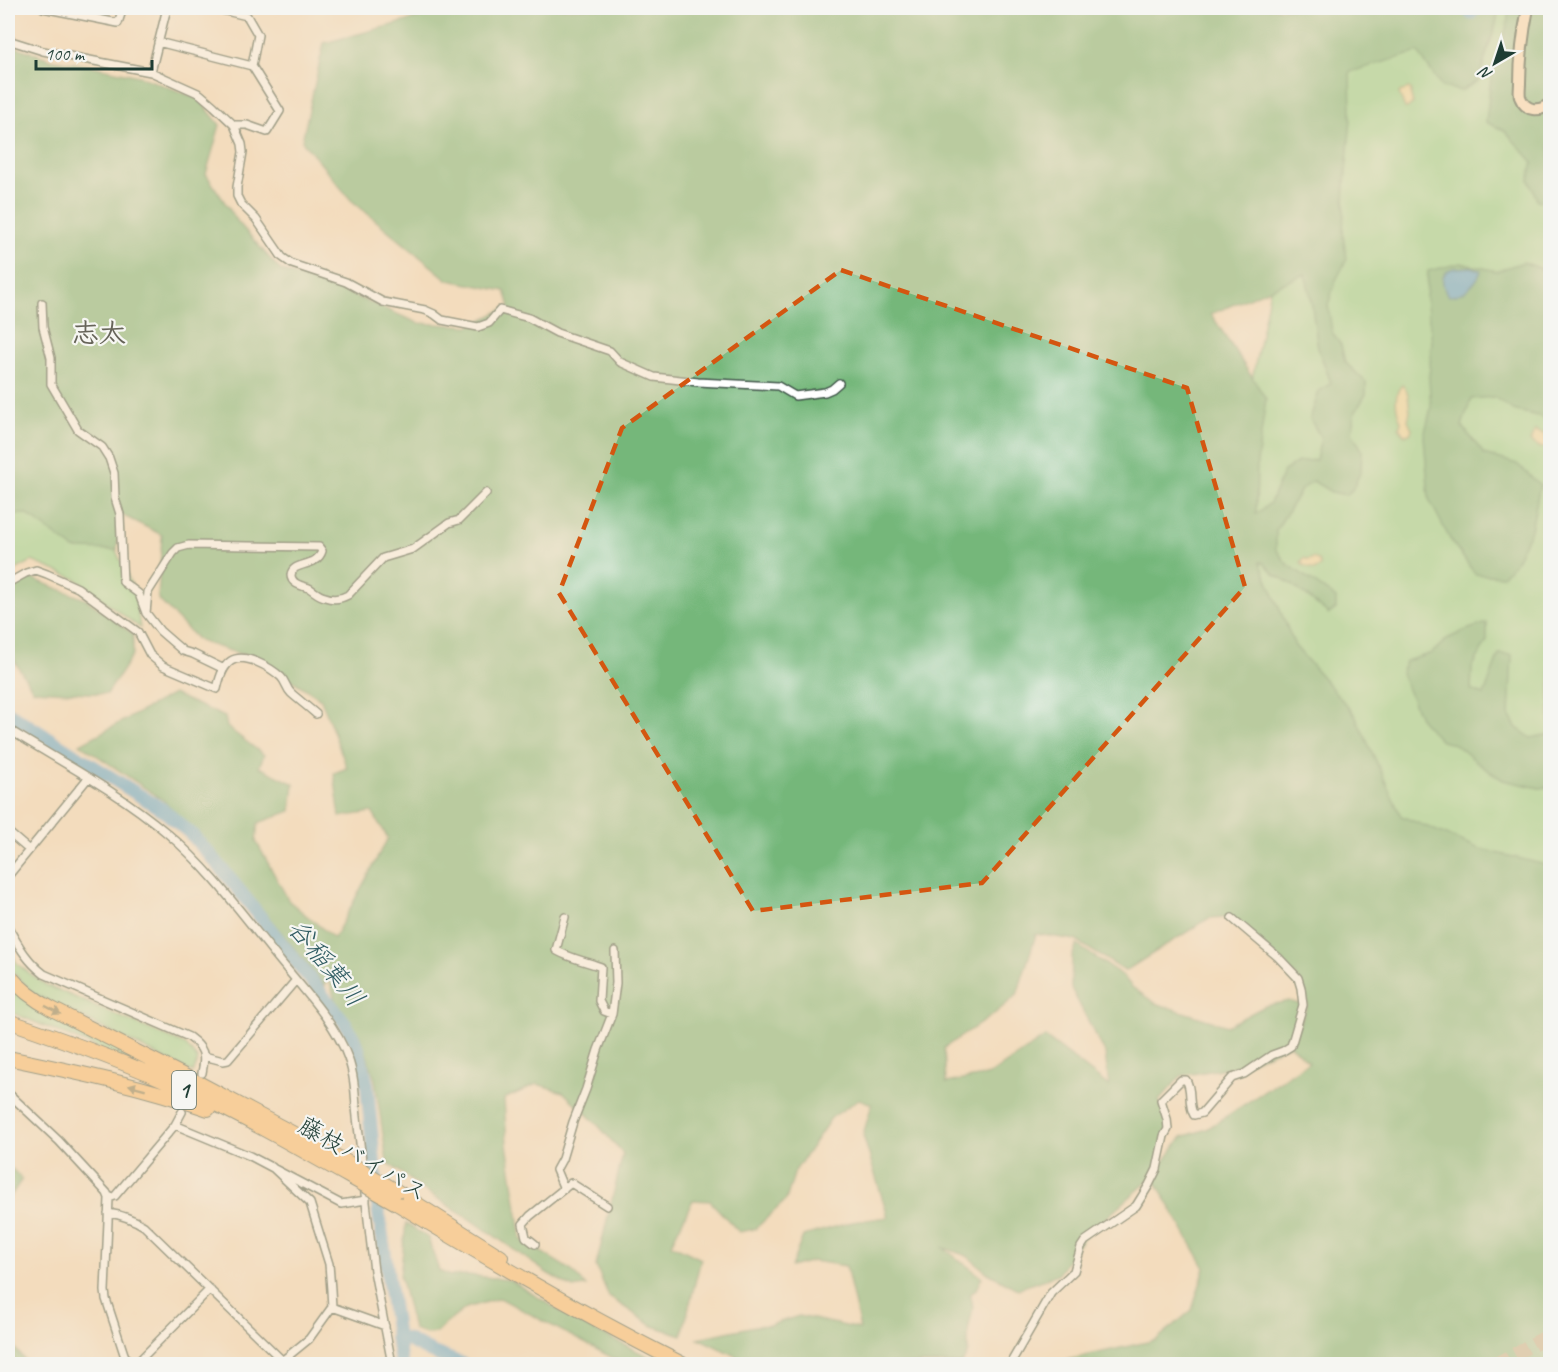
<svg xmlns="http://www.w3.org/2000/svg" width="1558" height="1372" viewBox="0 0 1558 1372" font-family="Caveat,'Klee One',sans-serif">
	<rect width="100%" height="100%" fill="#f6f6f2"/>
	<filter id="ink" filterUnits="userSpaceOnUse"><feTurbulence type="fractalNoise" baseFrequency=".0167" numOctaves="2"/><feDisplacementMap in="SourceGraphic" scale="12" xChannelSelector="R" yChannelSelector="G"/><feConvolveMatrix kernelMatrix="1 2 1 2 8 2 1 2 1" color-interpolation-filters="sRGB"/></filter>
	<filter id="wash" filterUnits="userSpaceOnUse"><feTurbulence type="fractalNoise" baseFrequency=".008" numOctaves="4" result="noise"/><feDisplacementMap in="SourceGraphic" scale="24" xChannelSelector="R" yChannelSelector="G"/><feGaussianBlur stdDeviation="1.35" result="paint"/><feColorMatrix in="noise" values="0 0 0 0 0 0 0 0 0 0 0 0 0 0 0 0 0 1.4 0 .05"/><feComposite in="paint" operator="in"/></filter>
	<g filter="url(#wash)">
		<rect width="100%" height="100%" fill="#f3dcbd"/>
		<!-- green -->
		<path fill="#91d690" stroke="#588a62" stroke-width="1.5" d="M1388,8H1550V879L1390,839L1219,547L1306,108Z
			M8,513L27,514L74,549L114,546L135,593L140,628L76,579L32,561L8,574Z
			M8,945L17,964L46,985L186,1045L198,1060L193,1073L33,993L8,967Z
			M8,979L169,1071L173,1079L8,1011Z"/>
		<!-- forest -->
		<path fill="#74b77a" stroke="#4a7a57" stroke-width="1.5" fill-rule="evenodd" d="M443,8H1499L1496,24L1478,81L1461,91L1442,87L1418,52L1350,72L1351,119L1345,182L1343,236L1347,259L1335,282L1328,305L1332,332L1341,345L1345,362L1366,382V394L1354,414L1352,433L1362,450L1361,471L1352,490L1346,495L1331,492L1313,481L1301,490L1276,530V549L1286,563L1336,598V609L1329,614L1290,583L1274,574L1264,563L1260,562L1295,646L1355,715L1401,816L1480,849L1550,866V1364H1062V1361L1156,1340L1192,1310L1205,1268L1153,1177L1083,1238L1058,1274L1018,1289L988,1273L967,1256L942,1247L982,1277L976,1289L970,1295L973,1308L968,1330V1352L962,1364H752L698,1338L755,1326L770,1325L799,1316L860,1329L846,1266L813,1261L791,1267L803,1236L852,1222L888,1217L863,1135L872,1104L859,1099L831,1118L795,1171L786,1200L755,1229L739,1232L710,1201L693,1200L671,1244L701,1259L682,1335L653,1326L609,1297L596,1266L623,1154L597,1124L563,1092L537,1084L504,1099L507,1144L522,1240L572,1271L586,1286L573,1288L547,1273L476,1223L421,1188L387,1162L375,1080L361,1038L335,1000L328,976L330,967L325,986L219,857L164,801L80,744L173,694L225,717L227,727L264,755L259,767L294,784L291,811L258,823L256,841L289,901L334,938L388,838L372,812L340,817L334,773L347,768L321,699L255,656L240,654L199,641L158,599L162,535L120,514L117,550L74,549L27,514H8V44L53,60L97,67L139,76L199,99L220,125L206,174L238,222L280,270L348,293L418,323L470,326L510,306L505,291L448,280L351,200L302,141L324,43L441,12ZM1305,274L1310,293L1318,348L1331,383L1319,391L1310,419L1321,438L1316,460L1298,462L1284,471L1270,503L1256,514L1257,462L1266,399L1211,314ZM1226,917L1232,919L1298,978L1306,993L1307,1006L1294,1038L1303,1005L1289,1001L1265,1006L1227,1026L1155,1003L1132,987L1122,975L1077,945L1072,956L1071,988L1105,1053L1109,1086L1045,1037L989,1075L946,1083L944,1048L993,1015L1017,995L1036,934L1075,940L1125,971L1209,918ZM1291,1044V1046L1309,1062L1207,1129L1182,1137L1154,1175L1170,1123L1159,1101L1181,1076L1243,1065Z
			M1509,8H1550V204L1537,200L1529,180L1533,162L1505,131L1486,122L1491,79L1507,26Z
			M1523,262L1550,272V422L1542,417L1513,410L1494,397L1471,399L1462,426L1484,454L1517,464L1540,485L1531,530L1514,564L1502,576L1475,574L1450,539L1429,499L1424,436L1431,408L1429,379L1432,340L1426,298L1428,271L1461,263L1497,271Z
			M31,578L87,600L133,634V654L107,694L33,690L10,654H8V589Z
			M1487,623V641L1472,668L1471,690L1484,695L1499,654L1512,655L1509,715L1516,727L1531,738L1550,734V787L1539,788L1503,780L1483,767L1455,744L1441,741L1421,720L1401,673L1406,661L1432,653L1447,639L1466,630Z
			M8,1165L22,1179L8,1200Z
			M406,1223L428,1238L439,1271L450,1276L468,1275L510,1280L583,1325L664,1364H624L500,1298L466,1308L443,1326L436,1333L426,1334L413,1329L400,1276Z
			M8,1340L28,1364H8Z"/>
		<!-- sand -->
		<path fill="#eeda9e" stroke="#868c69" stroke-width="1.5" d="M1408,88L1411,89V97L1413,103L1407,108H1405L1399,93L1401,91H1404Z
			M1402,385L1406,389L1408,396L1410,412L1408,420L1412,429L1410,434L1404,435L1399,428L1401,421C1396,411 1393,394 1402,385Z
			M1535,431L1545,434L1548,444L1547,446L1541,448L1530,441Z
			M1304,558L1309,560L1313,558C1318,560 1320,562 1320,567L1314,570L1303,565L1301,562Z"/>
		<!-- water -->
		<path fill="#57a4d0" stroke="#3b7082" stroke-width="1.5" d="M1472,267L1481,271C1476,285 1462,296 1448,296C1443,287 1438,274 1451,269C1457,267 1466,268 1472,267Z"/>
		<g fill="none" stroke-linecap="round" stroke-linejoin="round">
			<!-- river -->
			<path stroke="#57a4d0" stroke-width="14" d="M1471,13L1475,8
				M8,713L163,810L191,834L217,863L345,1023L357,1045L367,1085L379,1215L401,1364
				M396,1338L408,1340L431,1352L462,1364"/>
		</g>
	</g>
	<g filter="url(#ink)">
		<g fill="none" stroke-linecap="round" stroke-linejoin="round">
			<!-- highway-tunnel -->
			<path stroke="#c9bca2" stroke-width="14" stroke-dasharray="14 7" stroke-linecap="butt" d="M1496,1364L1550,1335"/>
			<!-- street casing -->
			<g stroke="#3f5549" stroke-width="10">
				<path id="street" d="M43,8L118,23L123,8
					M213,8L247,16L258,35L252,66L280,111L267,132L247,125H234
					M8,40L43,51L151,72L200,94L214,106L234,125L242,144L243,152L237,187V196L241,204L256,219L282,257L292,264L346,282L383,302L425,310L434,314L442,320L478,327L489,323L500,310L529,318L557,333L610,351L620,362L654,377L698,382L778,386L795,396L825,392L832,389L839,383
					M158,42L252,66
					M151,72L167,8
					M42,303L43,327L51,358V384L78,430L102,447L109,458L114,473L115,498L120,514L123,582L139,594L146,613L160,631L183,651L193,654L224,669
					M8,583L26,573L36,570L47,574L78,588L138,632L150,655L163,666L217,689C219,680 222,667 231,661C245,652 271,668 281,677C286,682 286,688 291,693C299,700 308,707 316,714
					M146,613L148,592L173,553L178,548L189,545L319,547L322,551C317,568 292,561 291,575C291,584 302,586 309,588C314,591 319,596 325,597C333,600 341,599 348,595L383,558L413,549L449,523L459,520L486,493
					M8,729C61,762 119,792 167,833C211,870 245,918 281,962C304,990 336,1024 348,1058C354,1074 355,1091 356,1107C358,1128 361,1149 363,1171
					M8,832L29,850
					M8,876L88,778
					M565,917L556,950C563,956 591,963 601,967L599,1001L604,1011L612,1014
					M8,927C19,946 26,960 44,974L189,1037C204,1048 206,1054 202,1073
					M204,1056L223,1061L228,1060L296,980
					M8,1093L59,1141L107,1193L109,1198L105,1291L106,1299L124,1354L129,1364
					M175,1125L250,1156L341,1204L366,1200
					M272,1167L310,1203L329,1264L331,1290L332,1307L309,1339L282,1361
					M364,1185L374,1271L392,1364
					M564,1189L556,1170L562,1159L573,1122L586,1089L598,1050L612,1014L616,983L615,951
					M109,1198L115,1196L175,1125L182,1112
					M108,1213C122,1215 132,1218 144,1226L286,1364
					M535,1244L526,1237L523,1224L530,1216L571,1183L607,1206
					M332,1307L385,1326
					M136,1364L210,1289
					M1010,1364L1051,1293L1074,1271L1081,1247L1085,1241L1136,1206L1149,1185L1157,1169L1164,1136L1168,1129L1167,1119L1161,1100L1181,1080H1186C1193,1090 1187,1104 1194,1115L1202,1113L1232,1078L1244,1074L1272,1055L1283,1051L1291,1046L1303,1005L1301,988L1298,978L1278,957L1232,918"/>
			</g>
			<!-- secondary casing -->
			<g stroke="#3f5549" stroke-width="14">
				<path id="secondary" d="M1528,8C1523,33 1520,57 1520,83C1520,87 1519,93 1520,97C1526,112 1539,112 1550,104"/>
			</g>
			<!-- highway casing -->
			<g stroke="#3f5549" stroke-width="16">
				<path id="highway" d="M8,974C20,989 35,1000 52,1009L202,1085L356,1167
					M8,1021C70,1042 131,1064 191,1092C246,1118 299,1148 352,1178
					M8,1058C75,1072 143,1086 208,1109
					M396,1191L501,1257
					M398,1204C491,1261 585,1315 682,1364"/>
			</g>
			<!-- street -->
			<use href="#street" stroke="#fff" stroke-width="7"/>
			<!-- secondary -->
			<use href="#secondary" stroke="#fee5c5" stroke-width="10"/>
			<!-- highway -->
			<use href="#highway" stroke="#fcbd6f" stroke-width="14"/>
			<!-- highway-bridge casing -->
			<g stroke="#3f5549" stroke-width="16" stroke-linecap="butt">
				<path id="highway-bridge" d="M356,1167L396,1191
					M352,1178L398,1204"/>
			</g>
			<!-- highway-bridge -->
			<use href="#highway-bridge" stroke="#fcbd6f" stroke-width="14"/>
		</g>
		<!-- one-way arrows -->
		<defs><path id="oneway-solid" d="M-6-.8H1V-3.2L6.5 0L1 3.2V.8H-6Z" transform="scale(1.5)"/></defs>
		<g fill="#82774f">
			<use href="#oneway-solid" transform="translate(53 1010) rotate(28)"/>
			<use href="#oneway-solid" transform="translate(137 1087) rotate(-165)"/>
		</g>
	</g>
	<!-- marked area -->
	<path d="M0 0H1558V1372H0ZM841,270L1187,388L1245,587L982,883L753,911L559,593L622,428Z" fill="#f3dcbd" fill-opacity=".55" fill-rule="evenodd"/>
	<path fill="none" stroke="#d45610" stroke-width="4.5" stroke-dasharray="12 8" stroke-linejoin="round" d="M841,270L1187,388L1245,587L982,883L753,911L559,593L622,428Z"/>
	<g text-anchor="middle" stroke-width="4.5" stroke-linejoin="round" paint-order="stroke">
		<!-- shield labels -->
		<rect fill="#f6f6f2" stroke="#60746d" stroke-width="1.5" x="172" y="1071" width="24" height="38" rx="4.5"/>
		<g font-size="22" font-weight="bold" fill="#1f3d34">
			<text x="184" y="1098">1</text>
		</g>
		<!-- street labels -->
		<g font-size="24" fill="#1f3d34" stroke="#f6f6f2">
			<text transform="translate(363 1159) rotate(30)" y="8">藤枝バイパス</text>
		</g>
		<!-- water labels -->
		<g font-size="26" font-style="italic" fill="#305c63" stroke="#f6f6f2">
			<text transform="translate(327 963) rotate(51)" y="9">谷稲葉川</text>
		</g>
		<!-- quarter labels -->
		<g font-size="27" font-weight="bold" fill="#666459" stroke="#f6f6f2">
			<text x="99" y="342">志太</text>
		</g>
	</g>
	<!-- margin -->
	<rect width="1558" height="1372" fill="none" stroke="#f6f6f2" stroke-width="30"/>
	<!-- north arrow -->
	<g transform="translate(1495 63) rotate(219)" stroke="#f6f6f2" stroke-width="4.5" paint-order="stroke">
	<path d="M0-4.5L10 22L0 15L-10 22Z" fill="#1f3d34"/>
	<text y="-9" font-size="16" font-weight="bold" text-anchor="middle" fill="#1f3d34">N</text>
	</g>
	<!-- scale -->
	<path d="M36 60v9h116v-9" fill="none" stroke="#1f3d34" stroke-width="3"/>
	<text x="45" y="60" font-size="18" fill="#1f3d34" stroke="#f6f6f2" stroke-width="4.5" paint-order="stroke">100 m</text>
</svg>
